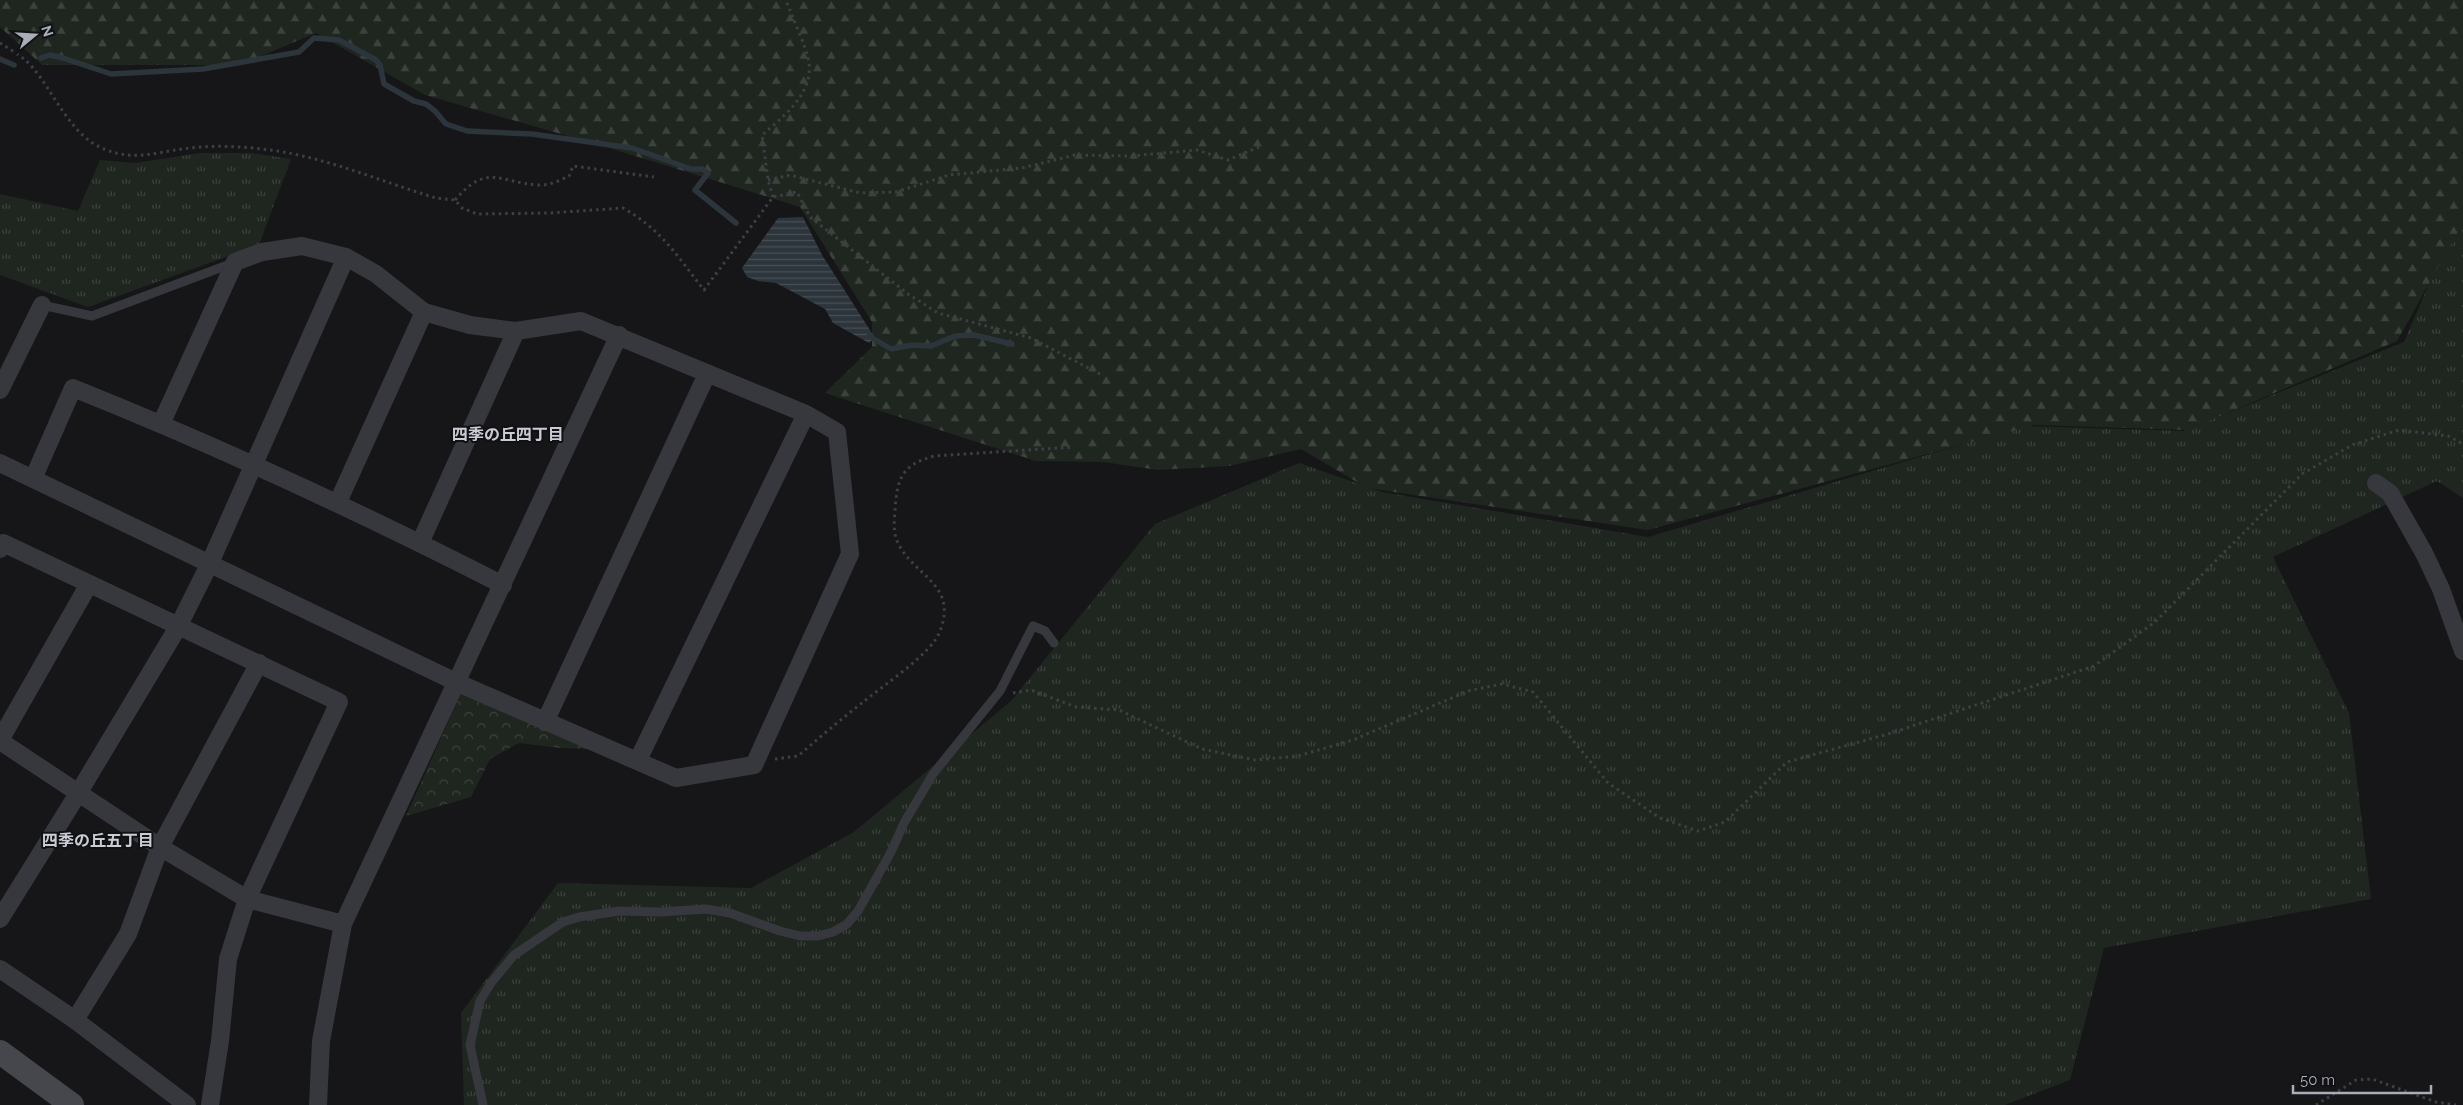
<svg xmlns="http://www.w3.org/2000/svg" width="2463" height="1105" viewBox="0 0 2463 1105" font-family="Raleway,'Noto Sans JP',sans-serif">
	<defs>
		<pattern id="grass-tufts" width="24" height="20" patternUnits="userSpaceOnUse" patternTransform="scale(1.25)"><rect width="24" height="20" fill="#1e261f"/><path d="M3 7l-1-3M5 7V3M7 7l1-3M15 17l-1-3M17 17v-4M19 17l1-3" fill="none" stroke="#3c433d"/></pattern>
		<pattern id="forest-firs" width="22" height="20" patternUnits="userSpaceOnUse" patternTransform="scale(1.25)"><rect width="22" height="20" fill="#1e261f"/><path d="M5 1l3.5 6h-7zM16 11l3.5 6h-7z" fill="#3c433d"/></pattern>
		<pattern id="park-crowns" width="20" height="18" patternUnits="userSpaceOnUse" patternTransform="scale(1.25)"><rect width="20" height="18" fill="#1e261f"/><path d="M2 6a3 3 0 1 1 6 0M12 15a3 3 0 1 1 6 0" fill="none" stroke="#3c433d"/></pattern>
		<pattern id="water-rules" width="6" height="5" patternUnits="userSpaceOnUse" patternTransform="scale(1.25)"><rect width="6" height="5" fill="#2c353c"/><path d="M0 2.5h6" fill="none" stroke="#485056"/></pattern>
	</defs>
	<rect width="100%" height="100%" fill="#161618"/>
	<!-- grass -->
	<path fill="url(#grass-tufts)" d="M200,153H253L291,159L259,245L88,307L0,275V194L78,211L100,160L135,163Z
		M2463,205V498L2437,481L2273,557L2349,713L2371,899L2104,948L2070,1080L2005,1105H464L461,1013L558,883L751,888L854,832L1011,701L1155,524L1299,463L1382,492L1648,537L2025,426L2183,431L2404,342Z"/>
	<!-- forest -->
	<path fill="url(#forest-firs)" d="M0,0H2463V223L2397,341L2187,430L2034,425L1648,530L1367,488L1301,449L1229,466L1158,470L1103,462L1036,461L825,393L872,347V322L800,207L606,147L425,95L316,33L240,65H42L0,27Z"/>
	<!-- park -->
	<path fill="url(#park-crowns)" d="M462,691L597,749L560,748L519,743L490,759L471,797L406,816Z"/>
	<!-- water -->
	<path fill="url(#water-rules)" d="M803,217L822,255L875,338L869,343L833,323L825,309L776,283L758,281L747,277L742,268L778,218Z"/>
	<g fill="none" stroke-linecap="round" stroke-linejoin="round">
		<!-- stream -->
		<path stroke="#2c353c" stroke-width="5.5" d="M41,58L50,55L63,58L111,74L203,69L299,52L314,38L339,40L376,60L380,65L384,84L414,101L426,104L435,111L446,124L467,131L532,134L632,148L691,169H702L708,173L695,190L736,223
			M0,59L14,65
			M869,336L891,349L912,345L931,346L955,336L974,335L1012,344"/>
		<!-- path -->
		<path stroke="#3d3f44" stroke-width="3" stroke-dasharray="2.5 4" stroke-linecap="butt" d="M0,43C11,50 24,57 33,68C55,94 71,136 104,149C134,161 153,153 182,149C208,145 236,146 262,149C321,155 379,181 436,198L455,200L462,208L477,214L549,213L623,208C662,230 677,256 704,290L773,197L797,192L810,217L908,294L938,313L1031,338L1100,374
			M768,180L790,175L860,193L896,192L949,175L1022,168L1075,155L1131,156L1197,150L1228,160L1259,147
			M773,197L768,180L762,135C783,117 813,94 809,63C807,48 791,15 786,0
			M455,200C488,162 499,183 539,185C549,186 560,180 569,176L573,166L654,177
			M1013,693L1031,690L1076,707L1119,710L1202,749L1255,760L1298,756L1353,740L1468,691L1502,684L1533,692L1608,783L1660,818L1698,831L1725,822L1787,762L1888,734L2094,666L2155,622L2302,474L2352,445L2399,430L2448,436L2463,444
			M775,759L798,756C819,738 840,720 862,703C882,686 932,654 940,631C958,585 915,576 899,545C893,535 894,523 895,511C897,479 901,465 934,456L1074,447
			M2316,1105L2356,1080L2372,1079L2436,1102L2456,1105"/>
		<!-- lane -->
		<path stroke="#37383d" stroke-width="9" d="M42,305L92,316L233,263
			M483,1105L470,1045L480,1001L491,983L514,955L563,922L579,917L619,911L661,912L706,909L730,913L780,931L800,936H818L833,932L847,924L858,911L891,852L904,823L933,774L1000,691L1033,626L1045,631L1054,643"/>
		<!-- street -->
		<path stroke="#37383d" stroke-width="18" d="M0,390L42,305
			M0,463L458,683L676,778L754,765L850,554L837,432L806,414L581,321L516,331L470,325L424,312L376,274L346,257L302,246L262,252L235,262L161,424
			M33,479L73,388C220,447 362,513 503,585
			M2376,483L2390,493L2424,553L2441,589L2463,651
			M338,502L424,312
			M420,543L516,331
			M0,549L3,543L339,702L247,899L228,959L220,1041L210,1105
			M545,722L707,374
			M0,740L89,584
			M0,741L160,847L247,899L343,924
			M638,760L806,414
			M0,919L79,792L178,627L209,565L346,257
			M0,969L75,1020L187,1105
			M75,1020L128,934L160,847L259,663
			M318,1105L321,1041L343,924L619,335"/>
		<!-- secondary -->
		<path stroke="#45474d" stroke-width="24" d="M0,1052L72,1105"/>
	</g>
	<g text-anchor="middle" stroke-width="4" stroke-linejoin="round" paint-order="stroke">
		<!-- neighbourhood labels -->
		<g font-size="16" font-weight="bold" fill="#c9ccd4" stroke="#111113">
			<text x="508" y="440">四季の丘四丁目</text>
			<text x="98" y="846">四季の丘五丁目</text>
		</g>
	</g>
	<!-- north arrow -->
	<g transform="translate(35 35) rotate(72)" stroke="#111113" stroke-width="4" paint-order="stroke">
	<path d="M0-4L9 19L0 12L-9 19Z" fill="#a8adb8"/>
	<text y="-8" font-size="14" font-weight="bold" text-anchor="middle" fill="#a8adb8">N</text>
	</g>
	<!-- scale -->
	<path d="M2293 1085v8h138v-8" fill="none" stroke="#a8adb8" stroke-width="2.5"/>
	<text x="2300" y="1085" font-size="15" fill="#a8adb8" stroke="#111113" stroke-width="4" paint-order="stroke">50 m</text>
</svg>
